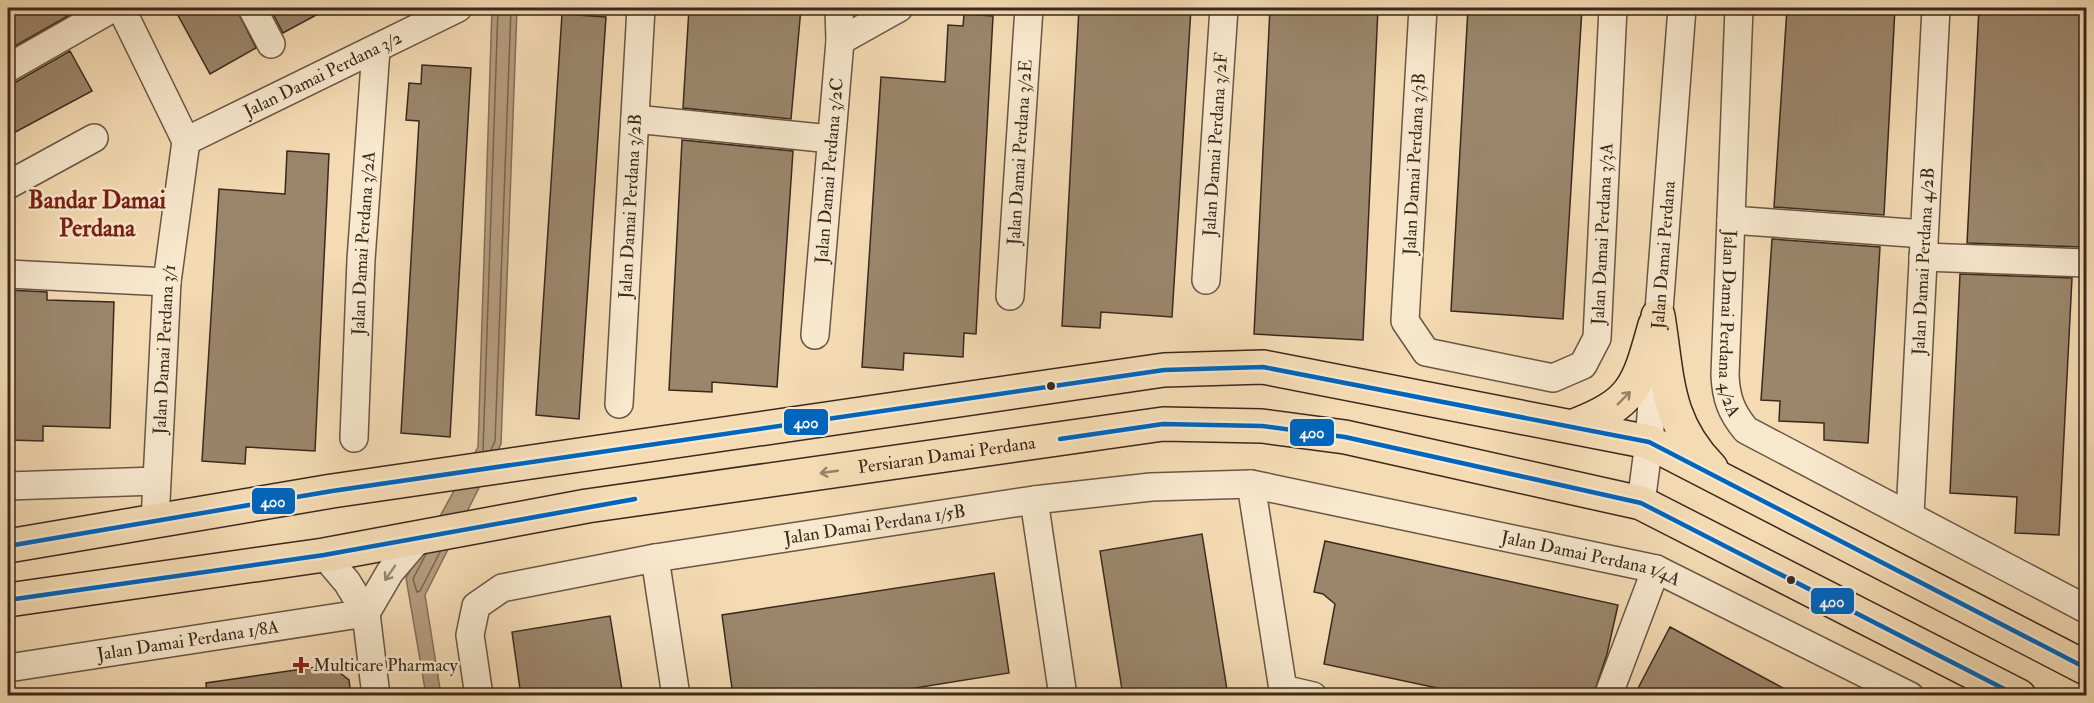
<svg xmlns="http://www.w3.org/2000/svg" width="2094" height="703" viewBox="0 0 2094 703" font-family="'IM FELL Double Pica',serif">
	<rect width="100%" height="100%" fill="#f4dbb4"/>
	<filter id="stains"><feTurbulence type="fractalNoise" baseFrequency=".00333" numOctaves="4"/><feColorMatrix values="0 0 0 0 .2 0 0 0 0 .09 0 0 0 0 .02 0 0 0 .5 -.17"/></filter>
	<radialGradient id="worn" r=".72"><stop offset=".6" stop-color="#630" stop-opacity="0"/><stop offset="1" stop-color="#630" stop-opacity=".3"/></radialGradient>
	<!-- water -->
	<path fill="#b59e81" stroke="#846f59" stroke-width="1.5" d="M492,8H517L501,444L425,595L441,695H426L406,578L478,447Z"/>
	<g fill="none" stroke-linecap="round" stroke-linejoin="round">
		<!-- shore -->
		<path stroke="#786450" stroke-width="1.5" d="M491,450L495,441L511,8
			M483,451L498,8
			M426,554L413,579L417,592L420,591L440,552"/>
	</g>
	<!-- building -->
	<path fill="#9b866c" stroke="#3a291e" stroke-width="1.5" d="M8,8H82L8,50Z
		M174,8H236L256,48L210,74Z
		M270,8H329L283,33Z
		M689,8H801L791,119L683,108Z
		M1079,8H1191L1172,317L1101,312L1100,328L1062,326Z
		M1270,8H1378L1363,340L1254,334Z
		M1468,8H1582L1563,319L1451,311Z
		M1787,8H1895L1884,215L1774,207Z
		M1979,8H2086V164L2082,247L1967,243Z
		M562,14L606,17L579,419L536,415Z
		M964,14L993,16L976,334L964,333L963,357L904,353L903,370L862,367L881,77L945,82L948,25L963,26Z
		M70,51L92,91L8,136V84L16,82Z
		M422,65L471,68L450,437L401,433L419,121L406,120L409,83L421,84Z
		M682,140L793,151L777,387L712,382V392L669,390Z
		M287,151L329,154L315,451L246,447L245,464L202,461L219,189L285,194Z
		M1772,239L1880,247L1868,443L1824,440V423L1779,421L1780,401L1761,400Z
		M1960,274L2072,278L2059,535L2015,533L2017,497L1950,493Z
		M8,290L47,292V300L114,302L110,428L43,426V441L8,440Z
		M1202,534L1228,696H1123L1100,551Z
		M1325,541L1618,605L1607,654L1593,696H1475L1324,664L1335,604L1323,594L1314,592Z
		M994,573L1009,673L865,696H733L722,615Z
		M610,616L623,696H521L512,632Z
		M1670,627L1731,660L1798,696H1634Z
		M330,665L349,680L351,696H207L206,683Z"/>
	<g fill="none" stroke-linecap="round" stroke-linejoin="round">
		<!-- minor casing -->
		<g stroke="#685644" stroke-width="30">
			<g id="minor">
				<path d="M121,8L186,141"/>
				<path d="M252,8L271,44"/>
				<path id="s1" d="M1423,8L1405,321L1426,352L1553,378L1583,365L1597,338L1613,8"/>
				<path id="s2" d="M1739,8L1725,375C1726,398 1731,412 1746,430L2086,609"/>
				<path d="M840,41L899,8"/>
				<path d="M8,68L113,8"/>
				<path d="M635,119L831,139"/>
				<path id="s3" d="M186,141L458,8"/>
				<path d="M8,185L94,138"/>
				<path d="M1731,220L1924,234"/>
				<path d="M1923,257L2086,263"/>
				<path d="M8,274L167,282"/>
				<path id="s4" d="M1206,280L1224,8"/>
				<path id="s5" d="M1010,296L1029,8"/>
				<path id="s6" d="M815,335L840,41L839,8"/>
				<path id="s7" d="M619,404L641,8"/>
				<path id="s8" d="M354,438L361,260L376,49"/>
				<path d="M1251,484L1284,696"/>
				<path d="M8,486L156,481"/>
				<path d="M1034,500L1063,696"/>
				<path id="s9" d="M1641,503L1649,442L1682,8"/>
				<path id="s10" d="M1910,515L1936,8"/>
				<path id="s11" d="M155,521L167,282L186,141"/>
				<path d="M324,555L347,582L366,613L376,696"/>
				<path d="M655,558L676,696"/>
				<path d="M366,613L390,572L420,537"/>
				<path id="s12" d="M8,668L366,613"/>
				<path d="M1283,689L1313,696"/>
				<path id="s13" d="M479,696L470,635L476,606L502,588L655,558L1034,500L1151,487L1251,484L1656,569L1910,696"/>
				<path d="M1608,696L1656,569"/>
			</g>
		</g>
		<!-- major casing -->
		<g stroke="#3a291e" stroke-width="36">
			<g id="major">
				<path d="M1658,316C1668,378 1665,421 1711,468"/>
				<path d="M1574,426C1635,403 1638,385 1655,325"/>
				<path d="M8,546L332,491L1164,370L1263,367L1649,442L2086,668"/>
				<path id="s14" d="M8,600L324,555L587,506L1163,424L1262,426L1345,437L1641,503L2019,696"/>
			</g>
		</g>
		<!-- minor -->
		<use href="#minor" stroke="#f8e8ce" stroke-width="27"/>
		<!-- major -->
		<use href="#major" stroke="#f4dbb4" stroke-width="33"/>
		<!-- bus-1 casing -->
		<g stroke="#f8e8ce" stroke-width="9">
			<path id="bus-1" d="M1060,439L1163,424L1262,426L1345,437L1641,503L2018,696
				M8,546L332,491L1164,370L1263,367L1649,442L2086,668
				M8,600L324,555L635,499"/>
		</g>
		<!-- bus-1 -->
		<use href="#bus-1" stroke="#0065bd" stroke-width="4.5"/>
	</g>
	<!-- one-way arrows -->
	<defs><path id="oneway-shaft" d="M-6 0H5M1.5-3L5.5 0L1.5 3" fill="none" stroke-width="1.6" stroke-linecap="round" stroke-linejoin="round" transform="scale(1.5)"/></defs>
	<g stroke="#978269">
		<use href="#oneway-shaft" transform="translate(1624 398) rotate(-45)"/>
		<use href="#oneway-shaft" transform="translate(829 472) rotate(172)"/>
	</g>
	<use stroke="#998876" href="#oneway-shaft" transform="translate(390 573) rotate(125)"/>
	<!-- markers -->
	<g fill="#3a291e" stroke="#f8e8ce" stroke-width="2">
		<circle cx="1051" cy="386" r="5"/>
		<circle cx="1791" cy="580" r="5"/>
	</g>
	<path fill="#8f2418" stroke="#f8e8ce" stroke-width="2" d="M298 656h6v6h6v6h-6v6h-6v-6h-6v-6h6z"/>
	<g text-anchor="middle" stroke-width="5" stroke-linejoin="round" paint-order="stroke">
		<!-- street labels -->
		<g font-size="18" fill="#3a291e" stroke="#f8e8ce">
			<text dy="6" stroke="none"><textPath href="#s3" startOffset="152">Jalan Damai Perdana 3/2</textPath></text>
			<text dy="6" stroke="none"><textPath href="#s4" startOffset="136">Jalan Damai Perdana 3/2F</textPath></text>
			<text dy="6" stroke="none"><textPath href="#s5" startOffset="144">Jalan Damai Perdana 3/2E</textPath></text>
			<text transform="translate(1414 164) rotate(-87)" y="6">Jalan Damai Perdana 3/3B</text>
			<text dy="6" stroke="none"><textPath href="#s6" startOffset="165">Jalan Damai Perdana 3/2C</textPath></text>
			<text dy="6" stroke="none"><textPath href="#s7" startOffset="198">Jalan Damai Perdana 3/2B</textPath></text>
			<text dy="6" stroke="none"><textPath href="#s1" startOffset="648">Jalan Damai Perdana 3/3A</textPath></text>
			<text dy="6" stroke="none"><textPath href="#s8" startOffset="195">Jalan Damai Perdana 3/2A</textPath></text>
			<text dy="6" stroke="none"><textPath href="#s9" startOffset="249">Jalan Damai Perdana</textPath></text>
			<text dy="6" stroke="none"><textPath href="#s10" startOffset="254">Jalan Damai Perdana 4/2B</textPath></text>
			<text dy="6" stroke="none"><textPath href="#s2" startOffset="316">Jalan Damai Perdana 4/2A</textPath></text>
			<text dy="6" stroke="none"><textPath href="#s11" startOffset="172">Jalan Damai Perdana 3/1</textPath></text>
			<text dy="6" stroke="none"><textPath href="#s14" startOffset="950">Persiaran Damai Perdana</textPath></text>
			<text dy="6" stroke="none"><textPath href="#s13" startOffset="501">Jalan Damai Perdana 1/5B</textPath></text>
			<text dy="6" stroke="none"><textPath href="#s13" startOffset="1228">Jalan Damai Perdana 1/4A</textPath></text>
			<text dy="6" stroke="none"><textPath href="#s12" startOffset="182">Jalan Damai Perdana 1/8A</textPath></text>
		</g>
		<!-- poi labels -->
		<g font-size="18" fill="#3a291e" stroke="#f8e8ce" text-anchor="start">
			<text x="313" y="671">Multicare Pharmacy</text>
		</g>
		<!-- district labels -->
		<g font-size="24" font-weight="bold" fill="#7a1f14" stroke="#f8e8ce">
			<text x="97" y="208">Bandar Damai<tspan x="97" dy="28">Perdana</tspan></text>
		</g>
	</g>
	<g stroke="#f8e8ce" stroke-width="2">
		<rect x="783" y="408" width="46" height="28" rx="6" fill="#0065bd"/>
		<rect x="1289" y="418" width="46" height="29" rx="6" fill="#0065bd"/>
		<rect x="251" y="487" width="45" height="28" rx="6" fill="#0065bd"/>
		<rect x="1810" y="587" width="45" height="28" rx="6" fill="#0065bd"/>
	</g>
	<g font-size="16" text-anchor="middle" font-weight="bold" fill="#fff">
		<text x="806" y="428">400</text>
		<text x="1312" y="438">400</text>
		<text x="273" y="507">400</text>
		<text x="1832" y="607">400</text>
	</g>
	<!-- margin -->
	<rect width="2094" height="703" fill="none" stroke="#f4dbb4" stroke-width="30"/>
	<rect x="9" y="9" width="2076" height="685" fill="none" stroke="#3a291e" stroke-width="3"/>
	<rect x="15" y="15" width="2064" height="673" fill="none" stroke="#3a291e" stroke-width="1.5"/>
	<rect width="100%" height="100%" filter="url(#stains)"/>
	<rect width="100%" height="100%" fill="url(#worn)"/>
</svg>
